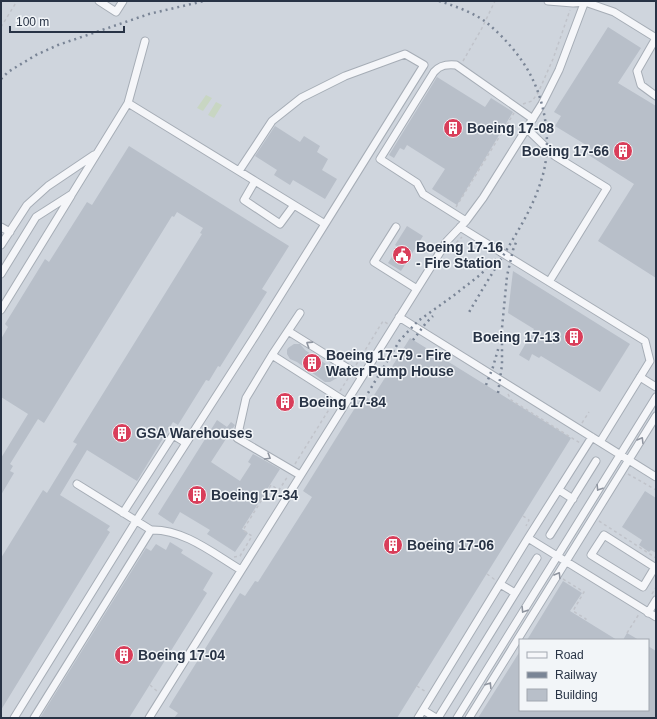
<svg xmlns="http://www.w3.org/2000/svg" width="657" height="719" viewBox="0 0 657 719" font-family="Helvetica,sans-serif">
	<rect width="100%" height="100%" fill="#e2e6eb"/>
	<!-- built -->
	<path fill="#cfd5dd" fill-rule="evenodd" d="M1,1H656V718H1ZM520,640H648V710H520Z"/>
	<!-- green -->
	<path fill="#c8d6c2" d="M206,95L212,98L203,111L197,108Z
		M216,102L222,105L214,118L208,115Z"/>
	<!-- building -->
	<path fill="#b8bfc9" d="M608,27L641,48L618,83L656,106V278L598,241L634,184L587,154L591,148L555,126L561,116L554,112Z
		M437,77L485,107L491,98L513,112L457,205L432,189L445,169L407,145L404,150L400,148L394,158L389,155Z
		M275,126L300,142L304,136L320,146L317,152L328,159L322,170L337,179L325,199L293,180L290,185L274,175L277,170L255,156Z
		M129,146L289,246L262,289L267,292L220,367L218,366L209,381L206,380L178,425L173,422L137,481L87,450L60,495L110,526L107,530L110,532L1,710V558L43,490L47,493L77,444L73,442L202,234L200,233L203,228L177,212L174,217L172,216L44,423L38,419L10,464L13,466L10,471L14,473L1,495V458L28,414L1,397V339L8,327L5,324L45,259L49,262L87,202L92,205Z
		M407,226L423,236L401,271L388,263L398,247L395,245Z
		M513,271L630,344L600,392L541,356L539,358L532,354L529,361L519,355L534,329L508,313Z
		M410,338L571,438L397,718H174L178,713L169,707L173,700L240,593L245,596L255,581L258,582L312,497L303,491L363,395L371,400Z
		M294,344H300L305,350L326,364L334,366L338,371L337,378L330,382H325L297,362L290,359L287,354V350L288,348Z
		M277 402a8 8 0 1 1 16 0a8 8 0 1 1-16 0Z
		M217,420L227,427L231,422L235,425L211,462L240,481L251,464L248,462L253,454L280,469L242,529L248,533L235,552L207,534L210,530L180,512L173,524L158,514Z
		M645,491L656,498V553L651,550L649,552L639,545L642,540L622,527Z
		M170,542L183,550L181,553L213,573L203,590L207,593L129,718H40L146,548L151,551L156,544L166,550Z
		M563,581L582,593L570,611L617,640H527Z
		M627,633L639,640H623Z
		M648,646L656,651V718H478L520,651V710H648Z"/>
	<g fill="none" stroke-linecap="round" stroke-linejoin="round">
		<!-- minor casing -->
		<g stroke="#a6adb6" stroke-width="9">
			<path id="minor" d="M99,1L116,12L123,1
				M548,1L573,3L585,2L614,12L656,38
				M656,38L637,71L641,85L656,96
				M128,103L145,41
				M527,129L555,156L607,188L549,282
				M239,171L272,121L301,98L345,76L405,54L424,65L325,224
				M466,221L423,194L417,183L380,159L434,72C440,65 447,64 456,65L533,119
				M1,227L10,232
				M396,227L374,262L417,289
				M460,227L645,341L650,361L600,442
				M1,245L27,205L48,186L94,155
				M1,274L36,217L72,194L128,103L255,181
				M1,310L71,196
				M399,317L656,477
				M288,331L362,377
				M272,355L300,313
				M640,377L656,387
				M300,475L237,438L246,398L272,355L346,402
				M77,484L151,530
				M559,490L573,499
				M123,513L173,435L186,443
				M550,535L596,461
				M528,538L656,617
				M655,567L643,587L591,555L604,535L656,568
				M500,584L515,593
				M648,613L656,600
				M423,710L436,718
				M14,718L136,521L255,336L325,224L255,181L244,200L280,224L294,205
				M34,718L151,530C184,529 214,554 241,570
				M149,718L447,241L466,221L483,198L542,104L559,70L585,1
				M418,718L528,538L592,437
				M438,718L537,558
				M457,718L656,397
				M469,718L656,416"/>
		</g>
		<!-- path -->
		<path stroke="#c0c3ca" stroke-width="1.5" stroke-dasharray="3 3" stroke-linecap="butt" d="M1,27L17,1
			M463,61L481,30L495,1
			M523,104L532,101L538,93L553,59L570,10
			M508,123L518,129
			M456,207L514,113
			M452,247L462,237
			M356,365L383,321L388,324
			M340,391L349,377
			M508,394L511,400L580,443
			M582,423L589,412
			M295,464L333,403
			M628,474L656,490
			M523,516L529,520L526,526
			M599,521L656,558
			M234,557L240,556L252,536L243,530L271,485L279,490L288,476
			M487,574L494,579L495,577
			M563,579L584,592L573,611L586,619L585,621
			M652,594L656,587
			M627,633L639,614
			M150,685L158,692
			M417,686L426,692"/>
		<!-- minor -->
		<use href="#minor" stroke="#f5f6f9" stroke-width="7"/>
		<!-- rail -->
		<path stroke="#7a8596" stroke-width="2.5" stroke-dasharray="2 4" stroke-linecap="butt" d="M439,1C455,6 472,12 486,22C504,37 522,57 532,78C547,108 552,149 541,181C533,207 519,229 506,251C493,272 480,293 468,314
			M1,79L8,72L36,55L58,45L149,14L204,1
			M413,340L426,323L433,316
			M486,385L493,367L499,346
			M368,393L400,340L418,321L453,296L480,275L499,256
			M498,393L502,365V328L507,276L513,250L517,240"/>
	</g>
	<!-- one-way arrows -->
	<defs><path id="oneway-chevron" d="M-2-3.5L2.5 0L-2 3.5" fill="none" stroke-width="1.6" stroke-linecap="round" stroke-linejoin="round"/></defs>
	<g stroke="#8e949f">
		<use href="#oneway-chevron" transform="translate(309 344) rotate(-147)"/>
		<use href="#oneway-chevron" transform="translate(641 440) rotate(-59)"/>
		<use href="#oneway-chevron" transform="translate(268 457) rotate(31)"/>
		<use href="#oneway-chevron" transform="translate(599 488) rotate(122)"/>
		<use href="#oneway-chevron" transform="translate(558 575) rotate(-59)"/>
		<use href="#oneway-chevron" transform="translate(524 610) rotate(122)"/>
		<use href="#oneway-chevron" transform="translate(489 685) rotate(-58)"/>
	</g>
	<!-- icons -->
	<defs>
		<g id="building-disc" transform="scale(1)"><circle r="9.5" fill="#d93e5a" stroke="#f2f5f8"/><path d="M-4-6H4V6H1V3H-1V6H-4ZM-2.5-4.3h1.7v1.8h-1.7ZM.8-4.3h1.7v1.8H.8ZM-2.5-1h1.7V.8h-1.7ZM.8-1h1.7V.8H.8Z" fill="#fff"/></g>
		<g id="civic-disc" transform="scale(1)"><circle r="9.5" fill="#d93e5a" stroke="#f2f5f8"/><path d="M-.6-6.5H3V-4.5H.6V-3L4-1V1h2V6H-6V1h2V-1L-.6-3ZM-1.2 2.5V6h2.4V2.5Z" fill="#fff"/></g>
	</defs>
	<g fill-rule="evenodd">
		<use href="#building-disc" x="453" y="128"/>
		<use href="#building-disc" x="623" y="151"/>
		<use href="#civic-disc" x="402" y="255"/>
		<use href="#building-disc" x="574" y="337"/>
		<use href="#building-disc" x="312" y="363"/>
		<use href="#building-disc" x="285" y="402"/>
		<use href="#building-disc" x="122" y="433"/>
		<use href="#building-disc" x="197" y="495"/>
		<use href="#building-disc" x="393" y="545"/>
		<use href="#building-disc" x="124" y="655"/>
	</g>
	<g text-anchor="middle" stroke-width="3" stroke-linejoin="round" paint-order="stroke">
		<!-- poi labels -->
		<g font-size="14" font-weight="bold" fill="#283345" stroke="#f2f5f8" text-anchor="start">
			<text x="467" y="133">Boeing 17-08</text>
			<text x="609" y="156" text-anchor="end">Boeing 17-66</text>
			<text x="416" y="252">Boeing 17-16<tspan x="416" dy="16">- Fire Station</tspan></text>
			<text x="560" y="342" text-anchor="end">Boeing 17-13</text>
			<text x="326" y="360">Boeing 17-79 - Fire<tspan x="326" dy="16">Water Pump House</tspan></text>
			<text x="299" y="407">Boeing 17-84</text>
			<text x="136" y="438">GSA Warehouses</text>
			<text x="211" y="500">Boeing 17-34</text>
			<text x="407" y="550">Boeing 17-06</text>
			<text x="138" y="660">Boeing 17-04</text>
		</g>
	</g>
	<!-- border -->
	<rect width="657" height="719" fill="none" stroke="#283345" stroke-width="4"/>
	<!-- legend -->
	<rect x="519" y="639" width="130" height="72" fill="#f2f5f8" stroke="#a1a7b0"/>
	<rect x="527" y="652" width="20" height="6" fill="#f5f6f9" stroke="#a1a7b0"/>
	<text x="555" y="659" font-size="12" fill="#283345">Road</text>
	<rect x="527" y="672" width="20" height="6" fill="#7a8596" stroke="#a1a7b0"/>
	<text x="555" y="679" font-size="12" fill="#283345">Railway</text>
	<rect x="527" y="689" width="20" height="12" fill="#b8bfc9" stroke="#a1a7b0"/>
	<text x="555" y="699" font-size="12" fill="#283345">Building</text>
	<!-- scale -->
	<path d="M10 26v6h114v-6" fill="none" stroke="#283345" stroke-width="2"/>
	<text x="16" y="26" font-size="12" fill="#283345" stroke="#f2f5f8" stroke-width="3" paint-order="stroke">100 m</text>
</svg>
